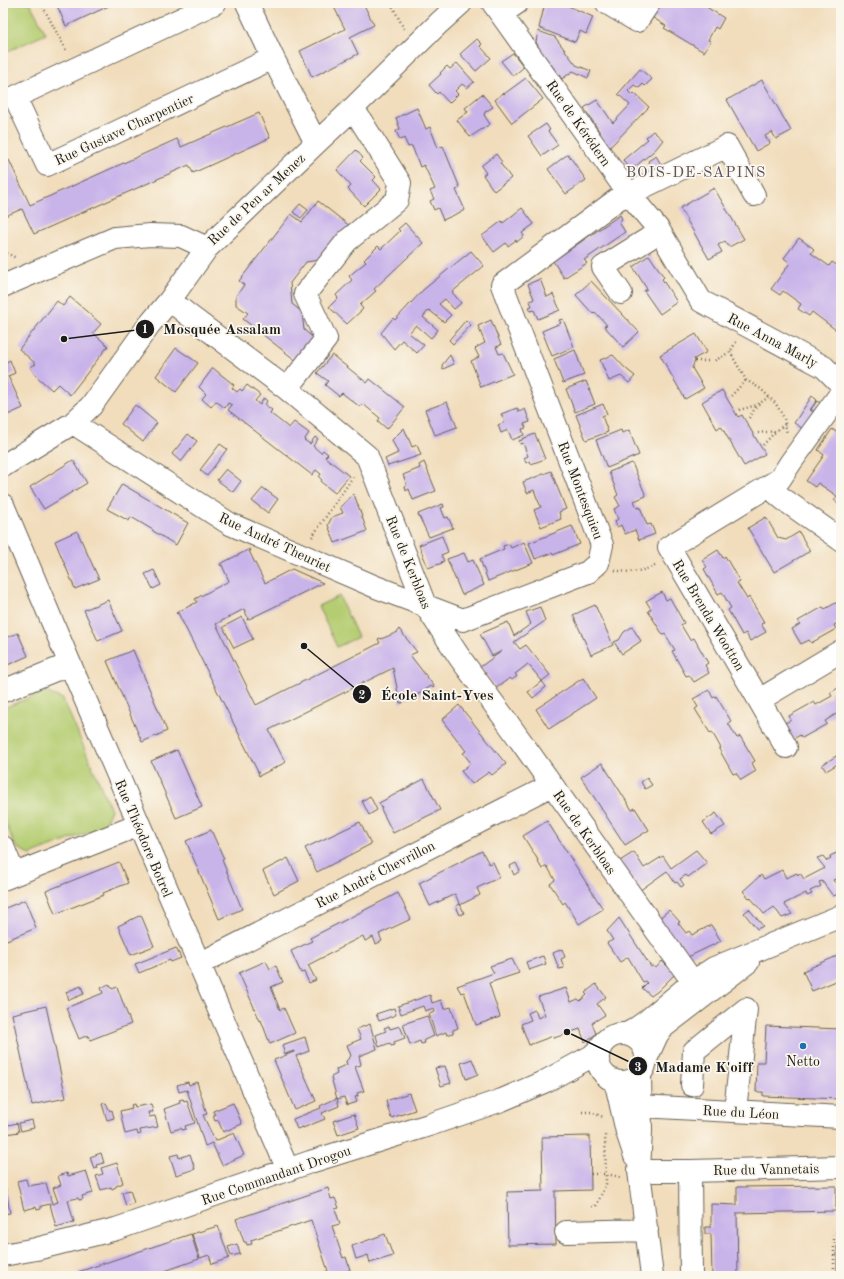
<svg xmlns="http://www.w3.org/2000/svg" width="844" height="1279" viewBox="0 0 844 1279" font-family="'Old Standard TT',serif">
	<rect width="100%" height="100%" fill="#fbf7ec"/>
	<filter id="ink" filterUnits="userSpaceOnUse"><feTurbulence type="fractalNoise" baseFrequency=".025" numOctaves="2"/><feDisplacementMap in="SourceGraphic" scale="8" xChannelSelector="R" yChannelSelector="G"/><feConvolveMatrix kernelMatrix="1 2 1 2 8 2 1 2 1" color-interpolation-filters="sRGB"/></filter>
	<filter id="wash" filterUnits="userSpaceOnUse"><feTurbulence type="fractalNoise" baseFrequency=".012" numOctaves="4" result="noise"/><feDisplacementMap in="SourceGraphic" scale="16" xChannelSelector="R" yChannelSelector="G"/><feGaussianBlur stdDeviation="0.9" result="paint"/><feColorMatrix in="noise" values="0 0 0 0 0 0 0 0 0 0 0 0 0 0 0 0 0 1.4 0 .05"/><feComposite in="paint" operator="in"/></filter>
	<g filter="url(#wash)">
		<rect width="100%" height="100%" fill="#f1ddbc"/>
		<!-- green -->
		<path fill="#b5cd72" stroke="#687447" d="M3,3H30L46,34L6,52L3,47Z
			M339,596L358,637L337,647L318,606Z
			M45,692L63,699L111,810L104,826L30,855L15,846L3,816V708Z"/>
		<g id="blocks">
			<!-- building -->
			<path fill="#c9b4ea" d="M56,3H115L66,26Z
				M332,3H363L374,25L350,37L358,54L312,77L300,51L345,29Z
				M545,3H558L564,4L593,17L586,34L580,31L575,42L539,28Z
				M661,3H690L692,4L693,3H700L724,18L718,29L715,27L708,40L711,41L704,52L664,28L666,26L652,17Z
				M538,31L555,37L576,65L591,71L588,78L573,71L562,79L540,50L536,42Z
				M477,39L482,44L480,46L491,58L476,71L460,54Z
				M513,53L524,67L513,76L501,61Z
				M457,63L474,82L467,88L462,84L455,91L458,94L449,103L439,92L437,94L429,85L441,74L440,73L447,66L450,69Z
				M640,69L652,79L645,86L643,84L639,88L634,85L628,91L632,95L634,93L649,107L609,148L599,136L601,134L584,108L597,100L613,123L630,105L618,94Z
				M526,78L543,99L512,123L495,100L503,93L504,94Z
				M762,80L791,131L776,139L772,132L765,136L770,143L756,151L727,100Z
				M482,94L493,107L485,112L484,115L490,124L470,137L457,120L468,112L465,108Z
				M417,108L426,129L430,127L438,148L443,146L460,188L456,190L465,210L443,220L438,208L434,210L430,201L434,199L430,191L435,189L424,165L420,167L412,146L408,147L404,138L400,140L396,131L400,129L396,118Z
				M259,113L270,138L193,173L189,165L34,234L22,209L5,216L3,213V163L9,160L30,205L177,139L181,147Z
				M546,124L550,130L548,131L558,145L542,156L528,136Z
				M653,131L663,140L655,150L631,170L623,160L648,139L646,137Z
				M356,150L363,158L360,161L376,177L373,180L381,189L364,206L348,189L351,186L337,170Z
				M496,154L502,162L500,163L511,178L494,191L483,175L486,173L481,166Z
				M568,154L586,180L566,194L548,169Z
				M656,156L662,166L653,171L648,161Z
				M714,188L744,239L729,247L725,241L718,245L722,252L709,259L680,208Z
				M318,201L351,227L326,259L306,262L290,283L292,304L302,312L304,330L316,340L299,363L243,319L248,313L236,305V296L244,285L239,281L291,214L302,222Z
				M300,204L308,210L301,218L293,212Z
				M522,208L534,224L522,233L524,236L517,242L516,240L508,246L506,243L494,252L482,236L502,221L503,223Z
				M620,215L622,219L619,222L625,232L584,260L587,263L564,278L553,261Z
				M405,223L423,243L374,289L376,291L360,305L363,309L347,324L329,307L338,298L336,295L352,280L349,276L366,262L364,260L378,246L381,249L400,231L398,229Z
				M799,238L814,249L811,253L829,266L832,262L840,267L837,272L841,274V323L836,330L812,312L809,316L798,309L801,304L783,291L780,295L771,289L790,263L784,258Z
				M471,251L484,266L452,292L461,303L454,309L445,299L439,304L451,315L444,322L429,310L423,317L438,330L431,338L416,325L409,333L424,345L417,353L402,340L394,349L381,333L393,318L395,320L423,290Z
				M649,255L664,277L662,279L677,302L660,314L644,291L647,289L633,267Z
				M540,279L547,297L553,294L560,310L538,319L534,310L530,311L529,307L532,306L530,301L534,299L528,284Z
				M591,281L639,332L623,347L604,326L607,325L595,312L593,314L576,295Z
				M70,297L101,324L93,333L108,346L70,395L58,384L52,390L35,375L30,367L36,364L19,349L57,301L63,306Z
				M563,319L574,347L552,356L542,331L561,323L559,320Z
				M466,320L471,325L453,344L449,340Z
				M491,320L501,345L496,347L499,354L503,353L513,374L481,387L471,361L479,357L475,349L477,347L485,343L478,326Z
				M696,334L707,352L694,359L695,361L692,368L704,388L685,399L660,355Z
				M176,348L198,363L176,392L156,376Z
				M575,350L584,375L563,383L554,359Z
				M332,355L367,383L370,379L405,407L387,429L378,421L380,418L363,404L360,407L342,393L339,396L325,385L328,381L317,373Z
				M450,355L454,364L443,369L442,365Z
				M613,355L625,368L635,376L629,383L621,376L609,381L600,360Z
				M3,359L5,363L10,360L15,373L8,376L23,408L3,417Z
				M213,368L234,385L232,388L237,392L240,389L242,391L247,385L260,395L255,401L260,405L264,398L267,401L265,405L272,410L270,413L289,428L294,422L309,433L304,440L310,444L315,437L318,439L313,446L321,453L323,450L328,454L325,457L349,476L335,493L321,482L322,480L319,477L321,474L316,470L312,475L228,410L232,405L228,403L225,408L216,401L211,407L202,399L206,394L199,387Z
				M586,381L595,404L575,412L566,389Z
				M722,390L738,417L742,415L765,454L744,466L721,426L717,429L702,402Z
				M812,396L817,400L810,410L815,414L805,430L794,423Z
				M817,401L822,404L816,413L811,409Z
				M447,402L457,427L435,435L425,410Z
				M603,404L607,414L602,416L608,432L586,440L576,415Z
				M135,405L157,423L143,442L121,424Z
				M517,408L519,412L525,409L530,422L524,424L526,428L522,429L524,435L512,440L508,430L501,433L498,425L505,422L501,414Z
				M404,428L412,447L417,445L421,455L388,466L385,459L398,453L392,440Z
				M832,429L841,435V505L834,500L837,496L818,483L815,487L806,481L824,455L818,450Z
				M621,430L622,433L629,430L639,455L607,468L596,440Z
				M188,434L197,441L181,462L172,454Z
				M535,434L545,459L531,464L530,461L526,463L524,458L528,456L523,443L520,444L519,441L522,440V439Z
				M220,444L227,449L207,476L200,470Z
				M73,460L87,483L44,509L30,487Z
				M424,462L436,491L413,500L409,489L406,491L405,486L407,485L403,475L420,468L419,465Z
				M632,463L646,496L634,501L637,508L640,507L647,525L651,524L655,534L639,540L635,530L625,534L621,525L617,527L615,521L618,519L614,509L620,506L615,497L618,495L609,472Z
				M226,469L241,481L233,492L217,480Z
				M551,471L566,509L559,512L561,519L541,527L534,510L541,507L537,498L534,490L527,493L523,482Z
				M122,484L188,523L176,545L153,531V530L131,517L129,521L107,509Z
				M263,488L278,499L268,513L252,501Z
				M354,494L367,531L335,543L328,525L332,517L343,513L340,507Z
				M443,504L444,507L441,508L445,518L448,517L453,528L429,537L418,514Z
				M766,517L778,538L786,540L799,532L810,551L774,572L748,528Z
				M572,526L580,544L553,555L552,553L535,559L529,543Z
				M77,531L99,579L75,589L55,541Z
				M442,536L448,552L441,555L444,561L441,562L442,563L428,568L419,545Z
				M524,542L533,563L488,581L480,559L504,549L503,546L509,544L511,548Z
				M250,549L251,551H249L265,583L292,569L323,583L247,620V619L248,618L244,609L216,624L256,705L380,643L378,639L380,638L381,639L398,632V630L399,629L417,652L410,655L434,686L433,688L431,686L419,694L402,700L403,703H400L393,668L269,730L284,760H285L286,762L259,776L258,774H259L178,613L177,614L176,613L197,602L195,599L229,581L222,565L221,566L220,564Z
				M718,550L723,558L725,556L740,582L737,583L747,599L749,597L764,622L761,624L766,632L750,641L746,633L742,635L728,610L731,608L722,592L718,594L704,569L707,567L702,560Z
				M464,553L468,562L473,560L484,585L462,595L447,559Z
				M154,570L161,585L153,589L145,574Z
				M662,592L666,600L670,598L684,623L681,625L690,640L694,638L708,663L705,665L709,673L694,682L689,675L686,676L672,651L675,650L665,634L663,635L648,611L651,609L646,601Z
				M841,596V621L834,625L836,629L811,643L809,640L801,644L792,629L800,624L798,621L823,607L825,609L841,600L839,598Z
				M108,600L122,631L98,641L84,610Z
				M595,605L613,645L591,655L573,615Z
				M540,607L545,621L514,642L520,649L526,645L550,675L542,681L546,687L533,698L528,692L542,681L528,664L515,674L517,676L512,680L510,678L496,688L480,667L502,651L492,656L480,634L508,622L514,636L531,624L526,612Z
				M242,617L253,639L234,648L223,627Z
				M632,627L641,641L622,654L614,642L619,640L624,632Z
				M18,633L28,656L3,667V639Z
				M133,650L167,731L142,742L107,661Z
				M583,678L596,698L549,729L536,709Z
				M841,686V711L825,721L827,724L802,738L800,735L792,740L783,724L791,720L789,716L814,702L816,705L832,696L830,693Z
				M709,690L713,698L716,696L731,721L728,723L737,738L740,736L755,761L752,763L756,771L741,780L736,773L733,774L719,749L721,748L712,732L710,733L695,709L698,707L693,699Z
				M459,705L506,764L492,775L489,772L472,784L461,771L471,763L463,753L466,751L442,720Z
				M177,750L202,807L176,818L151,761Z
				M841,753V762L826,771L822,765Z
				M602,763L632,810L635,808L649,830L625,845L581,777Z
				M647,778L652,785L645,789L641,782Z
				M424,779L440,810L393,833L381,809L382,808L379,803Z
				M370,796L377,810L369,815L362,801Z
				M716,813L725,826L711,834L703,822Z
				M547,821L603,909L579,924L565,902L563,904L550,884L555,880L547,866L542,869L537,860H538L523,836Z
				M360,822L371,844L317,872L305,848Z
				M211,830L224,859L222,860L242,909L219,919L186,841Z
				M696,850L707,863L688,877L686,875L680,879L684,885L681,887L677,882L675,883L667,871L639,891L620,861L634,852L644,868L663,856L671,868Z
				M482,851L489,864L493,862L500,877L477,888L480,895L460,905L455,894L430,906L419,883Z
				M841,851V879L839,880L838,878L833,880L841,891V893L833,896L822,881L819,882L821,886L810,891L812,894L807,896L806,893L784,904L792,914L782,918L774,907L764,914L750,897L749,898L743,891L761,875L764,879L782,870L786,878L797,873L798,875L800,873L804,879L825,868L817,858L823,856L827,861L831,859L830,856Z
				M288,858L299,881L274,894L263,871Z
				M119,862L128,883L103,893L104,895L55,914L46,891Z
				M516,863L520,871L514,875L510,866Z
				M398,893L411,919L379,934L382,941L376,944L373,937L365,941L363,936L343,946V947L308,965L316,980L309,983L304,972L301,973L291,951L312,941L310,938Z
				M25,900L36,928L7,940L5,936L3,937V909Z
				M460,904L464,913L460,915L456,906Z
				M749,909L763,926L757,929L744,913Z
				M669,910L680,922L678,923L686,933L689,931L692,935L711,925L721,941L688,957L680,943L677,944L657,920Z
				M141,915L154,946L131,955L118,926Z
				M619,918L651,967L653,966L656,968L662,961L675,974L658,991L651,996L642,988L647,983L645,981L643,982L628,957L620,962L607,943L613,940L607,931Z
				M176,948L181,958L171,962L170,960L139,973L135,964Z
				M562,949L565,957L561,959L564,968L559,969L553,953Z
				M543,956L546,964L529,970L526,962Z
				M837,956L838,958L841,956V979L812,991L803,971Z
				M512,959L519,973L489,983L500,1017L476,1025L464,992L461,993L457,986L494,973L490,966Z
				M266,961L270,969L276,966L283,982L271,987L280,1010L284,1008L295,1033L270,1044L261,1020L260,1021L239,973Z
				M109,984L112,989L117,987L131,1024L90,1040L88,1035L79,1039L66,1008L103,993L101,988Z
				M596,984L606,997L597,1004L605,1015L592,1023L596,1034L585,1042L580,1029L554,1038L553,1036L529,1045L521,1024L531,1020L528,1013L535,1010L538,1018L545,1015L538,997L566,988L571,1002L578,999L580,1001L587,995L585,993Z
				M81,986L84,994L69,1000L66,992Z
				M430,995L432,1003L441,1000L444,1009L451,1007L458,1028L453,1030V1033L447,1035L446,1032L436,1036L429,1014L435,1012L434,1008L425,1011L423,1006L401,1014L398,1006Z
				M46,1006L66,1098L32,1105L12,1014Z
				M394,1008L396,1015L379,1021L376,1014Z
				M427,1016L434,1036L424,1040L425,1043L421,1044L420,1041L410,1045L403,1024Z
				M370,1024L377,1049L359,1056L361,1065L355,1067L364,1091L357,1093L358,1096L355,1097L357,1102L347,1105L344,1097L337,1099L331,1077L337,1074L336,1069L347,1065L346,1061L351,1056L347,1045L361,1039L357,1029Z
				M389,1026L390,1029L400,1026L405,1038L394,1042L395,1045L391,1046L390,1043L379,1047L376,1035L386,1031L384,1028Z
				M766,1026L841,1029V1099L763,1096V1092H756L757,1062H764Z
				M305,1037L309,1051L296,1056L316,1101L295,1110L274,1060L294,1052V1051L285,1054L282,1045Z
				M472,1059L478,1074L466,1079L461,1063Z
				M445,1066L451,1083L441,1086L435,1068Z
				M188,1082L189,1085L197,1082L207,1114L203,1115L215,1141L234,1133L244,1155L222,1165L212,1143L205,1146L187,1090L179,1092L177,1085Z
				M409,1093L415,1110L391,1118L386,1101Z
				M337,1098L339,1106L322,1113L325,1119L303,1128V1127L297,1129L293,1119L321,1108L320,1106Z
				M183,1099L184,1102L187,1101L195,1123L185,1126L186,1129L182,1130L181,1128L171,1131L164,1109L180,1103L179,1100Z
				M106,1103L110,1111L112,1110L114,1118L107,1120L102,1104Z
				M233,1103L242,1124L223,1132L218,1120L215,1121L213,1116L215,1115L213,1111Z
				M134,1104L135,1107L151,1104L153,1112H148L149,1117L155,1116L158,1127L140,1130L141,1134L138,1135L137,1131L125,1134L120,1111L132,1108L131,1105Z
				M354,1114L359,1128L338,1135L333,1121Z
				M32,1120L34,1128L21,1131L19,1123Z
				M17,1123L19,1132L6,1134L4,1126Z
				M590,1136L591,1190L555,1191L556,1244L508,1245L507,1192L543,1191L542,1137Z
				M101,1153L104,1163L96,1165L97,1168L94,1169L90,1157Z
				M178,1154L179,1158L190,1154L195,1169L176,1175L170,1156Z
				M117,1163L123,1183L116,1186V1187L112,1189L111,1187L101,1190L96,1176L103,1174L101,1168Z
				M86,1171L93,1193L82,1196L83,1199L79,1200L78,1198L68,1200L74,1222L56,1227L50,1204L41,1206V1209L37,1210L36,1207L24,1210L17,1181L26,1179L28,1186L46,1183L52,1204L58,1202L53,1188L61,1185L58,1176L67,1173L68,1176Z
				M836,1186V1211L737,1213L738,1276H712L711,1234H705V1227H711V1204L737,1205V1187Z
				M328,1188L331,1199L335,1198L339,1208L335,1209L340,1224L332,1226L343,1258L346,1257L350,1270L332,1276H313L328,1271L311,1220L251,1240L252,1244L247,1245L246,1242H244L236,1219Z
				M6,1189L10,1213L3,1214V1190Z
				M130,1190L134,1203L126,1206L122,1192Z
				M218,1226L229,1258L212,1264L209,1255L200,1258L192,1234Z
				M191,1234L199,1259L165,1271L167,1276H155L154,1273L143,1276H80L78,1272Z
				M385,1234L393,1256L370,1263L368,1255L356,1259L352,1246Z
				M237,1244L240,1254L231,1256L228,1247Z
				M837,1246H841V1272H837Z"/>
		</g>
	</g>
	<g filter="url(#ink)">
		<use href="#blocks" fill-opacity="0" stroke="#676054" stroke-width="1"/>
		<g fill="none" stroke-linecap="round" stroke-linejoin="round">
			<!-- minor casing -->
			<g stroke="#676054" stroke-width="24">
				<path id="minor" d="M215,3L15,97L47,165L273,58
					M247,3L273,58L316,143
					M607,3L637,21L649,3
					M501,14L517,3
					M754,195L727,146L629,194L659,230L701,301L824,367L841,384
					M3,286L115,238L150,235L181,236L207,248
					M621,293L603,267L648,239L659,230
					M170,300L187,314L287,389L367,456L425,605L460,658L505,719L693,982
					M287,389L326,339L305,294L347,241L397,200L400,183L353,108
					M73,423L230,524L376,587L463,620L588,572L598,563L602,545L502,285L618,199L629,194L493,3
					M3,466L73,423L91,406L149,325L170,300L207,248L316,143L343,118L439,23L461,3
					M769,487L783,499L841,540
					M3,505L70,664L288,1170
					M3,691L70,664
					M759,700L841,651
					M786,747L759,700L669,547L780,479L791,462L841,393
					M3,847L14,874
					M3,879L139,825
					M199,964L552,785
					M598 1058a24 24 0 1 1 48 0a24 24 0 1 1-48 0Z
					M626,1034L634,1030L648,1020L693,982L714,968L841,916
					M647,1057L657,1035L662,1028L748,962
					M640,1074L641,1131L639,1171L652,1276
					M613,1080L617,1088L627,1132L635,1156
					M692,1085L694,1051L746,1009L735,1111
					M641,1106L841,1117
					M639,1171H690L691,1276
					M690,1171L841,1167
					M566,1232L647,1230
					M3,1255L36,1249L116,1229L310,1162L429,1125L502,1100L546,1081L592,1056L600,1048"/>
			</g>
			<!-- path -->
			<path stroke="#676054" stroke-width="2.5" stroke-dasharray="1 3" stroke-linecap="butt" d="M41,3L66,50
				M391,3L404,29
				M3,251L16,258
				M730,352L746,380L761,389L776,404L784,418L787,434
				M695,361H714L730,352L736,342
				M731,396L746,380
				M739,410L757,405L769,397
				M749,418L757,405
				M758,433L776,431L785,424
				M763,445L776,431
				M312,537L353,477
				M615,570C630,574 643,571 657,565
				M582,1112H591L603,1117
				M591,1174H606L620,1177
				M592,1206H596L606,1184L605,1133
				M834,1276V1234L841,1229"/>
			<!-- minor -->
			<use href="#minor" stroke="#fff" stroke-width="22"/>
		</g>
	</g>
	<!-- markers -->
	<circle fill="#1f6fb2" stroke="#fbf7ec" stroke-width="1.5" cx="803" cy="1046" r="4"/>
	<g text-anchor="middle" stroke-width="3.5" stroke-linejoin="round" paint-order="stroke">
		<!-- street labels -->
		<g font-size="14" fill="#1c1c1c" stroke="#fbf7ec">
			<text transform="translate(579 123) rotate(55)" y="5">Rue de Kérédern</text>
			<text transform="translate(124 129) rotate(-25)" y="5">Rue Gustave Charpentier</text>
			<text transform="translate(256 199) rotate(-43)" y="5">Rue de Pen ar Menez</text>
			<text transform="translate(773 340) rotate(28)" y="5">Rue Anna Marly</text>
			<text transform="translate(581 490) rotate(69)" y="5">Rue Montesquieu</text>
			<text transform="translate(275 542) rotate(25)" y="5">Rue André Theuriet</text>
			<text transform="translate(409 562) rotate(68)" y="5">Rue de Kerbloas</text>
			<text transform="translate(709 615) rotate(59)" y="5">Rue Brenda Wootton</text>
			<text transform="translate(585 832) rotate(55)" y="5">Rue de Kerbloas</text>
			<text transform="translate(144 838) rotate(67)" y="5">Rue Théodore Botrel</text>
			<text transform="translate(375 874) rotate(-27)" y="5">Rue André Chevrillon</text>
			<text transform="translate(741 1112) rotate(3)" y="5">Rue du Léon</text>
			<text transform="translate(766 1169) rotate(-1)" y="5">Rue du Vannetais</text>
			<text transform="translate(276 1175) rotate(-19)" y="5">Rue Commandant Drogou</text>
		</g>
		<!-- poi labels -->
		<g font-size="14" fill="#1c1c1c" stroke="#fbf7ec">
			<text x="803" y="1066">Netto</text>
		</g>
		<!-- neighbourhood labels -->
		<g font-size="15" letter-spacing="1" fill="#595164" stroke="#fbf7ec">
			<text x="696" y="177">BOIS-DE-SAPINS</text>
		</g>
	</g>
	<!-- callouts -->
	<path fill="none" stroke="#1c1c1c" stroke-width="1.5" d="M64 339L145 329M304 646L362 694M567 1032L638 1066"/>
	<g fill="#1c1c1c" stroke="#fbf7ec" stroke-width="1.5">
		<circle cx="64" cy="339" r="4"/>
		<circle cx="304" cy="646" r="4"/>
		<circle cx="567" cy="1032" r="4"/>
		<circle cx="145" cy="329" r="10"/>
		<circle cx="362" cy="694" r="10"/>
		<circle cx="638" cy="1066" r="10"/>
	</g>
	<g font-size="12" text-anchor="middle" font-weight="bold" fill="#fff">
		<text x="145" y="333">1</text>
		<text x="362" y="699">2</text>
		<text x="638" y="1071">3</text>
	</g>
	<g font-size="15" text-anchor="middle" font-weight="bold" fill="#1c1c1c" stroke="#fbf7ec" stroke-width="3.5" stroke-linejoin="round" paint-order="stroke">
		<text x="222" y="334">Mosquée Assalam</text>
		<text x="437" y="700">École Saint-Yves</text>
		<text x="704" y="1072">Madame K'oiff</text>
	</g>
	<!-- margin -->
	<rect width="844" height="1279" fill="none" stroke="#fbf7ec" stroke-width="16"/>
</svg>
